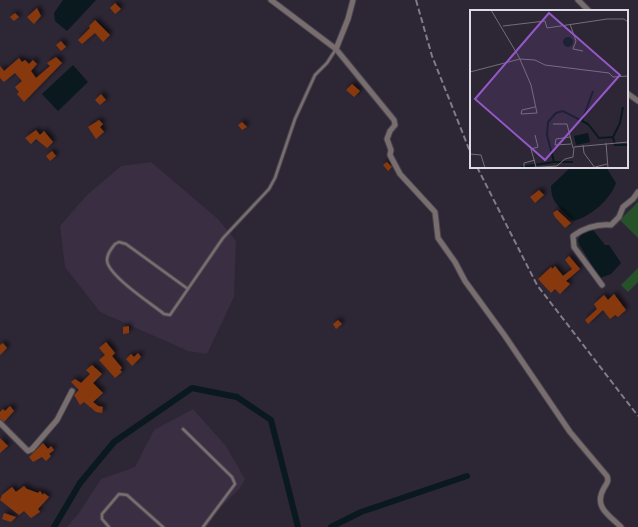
<svg xmlns="http://www.w3.org/2000/svg" width="638" height="527" viewBox="0 0 638 527" font-family="Rubik,sans-serif">
	<defs>
		<filter id="shadow"><feDropShadow dx="3" dy="-3" stdDeviation="2" flood-color="#0009"/></filter>
	</defs>
	<rect width="100%" height="100%" fill="#2d2634"/>
	<!-- built -->
	<path fill="#392e42" d="M151,162L218,219L236,241L234,297L207,354L188,351L100,312L65,267L60,226L86,196L121,166Z
		M193,409L226,446L245,479L240,488L221,507L206,527H67L79,513L101,479L135,467L154,430Z"/>
	<!-- green -->
	<path fill="#275129" d="M638,202V238L620,220Z
		M638,268V282L628,292L621,285Z"/>
	<!-- water -->
	<path fill="#09191d" d="M63,0H96L67,31L55,21L54,13Z
		M73,65L88,82L58,111L42,94Z
		M571,167H606L616,183C610,200 590,217 573,221C562,209 551,204 551,186Z
		M593,230L605,245H609L621,263L611,274L600,278L580,246L578,240L582,233Z"/>
	<g fill="none" stroke-linecap="round" stroke-linejoin="round">
		<!-- canal -->
		<path stroke="#09191d" stroke-width="6" d="M54,527L80,483L114,442L192,388L237,397L271,420L298,527
			M331,527L361,512L467,476"/>
	</g>
	<!-- building -->
	<path fill="#87390e" filter="url(#shadow)" d="M115,3L121,9L115,14L110,8Z
		M37,8L41,16L34,24L27,17Z
		M15,13L19,17L14,21L10,17Z
		M95,20L110,35L103,42L95,33L82,44L78,40L90,28L89,26Z
		M61,41L66,47L61,51L56,45Z
		M56,57L62,63L24,102L17,94L19,92L15,87L22,81L15,73L4,82L0,78V66L4,71L19,58L22,62L25,60L29,64L33,60L37,64L31,71L36,78L50,66L47,63Z
		M352,84L360,91L354,97L346,90Z
		M101,94L106,100L100,105L95,100Z
		M99,120L103,124L100,127L104,132L96,139L88,127Z
		M242,122L247,127L242,130L238,125Z
		M36,130L40,135L44,131L53,142L47,148L36,139L31,144L25,138Z
		M52,151L56,156L50,161L46,156Z
		M387,162L392,167L388,171L383,165Z
		M539,190L544,195L535,203L530,197Z
		M557,210L571,223L565,228L555,217L553,213Z
		M569,256L580,269L566,281L570,284L560,294L555,289L551,293L538,279L551,267L552,269L555,266L563,276L572,269L565,260Z
		M614,294L626,310L618,317L615,315L610,319L603,310L588,324L585,320L597,309L594,304L604,295L608,300Z
		M338,320L342,324L336,329L333,324Z
		M129,326V333L123,334V327Z
		M106,342L115,353L112,356L122,368L120,370L122,372L115,378L99,360L105,355L99,348Z
		M3,343L7,348L0,355V345Z
		M138,353L141,357L132,366L126,359L131,354L134,357Z
		M92,365L102,374L93,383L103,393L93,402L98,406L103,407L102,413L96,412L84,402L80,405L74,395L79,390L71,382L75,379L81,383L90,374L86,370Z
		M10,406L14,411L4,422L0,419V412L3,409L5,411Z
		M0,438L8,446L0,453Z
		M43,443L48,449L51,446L54,450L49,454L51,456L46,461L42,457L33,462L29,457Z
		M24,486L27,489L38,493L40,491L43,495L44,493L49,497L38,509L40,512L31,518L24,511L19,515L0,500L2,495L12,487L16,492Z
		M4,513L16,517L11,522L2,519Z"/>
	<g fill="none" stroke-linecap="round" stroke-linejoin="round">
		<!-- service casing -->
		<g stroke="#494350" stroke-width="4.5">
			<path id="service" d="M188,289L126,244L119,242L115,244C111,249 107,254 107,260C107,275 152,304 164,314L170,315L223,238L269,189L275,178L295,119L315,75L327,63L336,49
				M183,429L232,477L235,484L203,527
				M109,527L102,519V514L119,494L127,495L163,527"/>
		</g>
		<!-- minor casing -->
		<g stroke="#494350" stroke-width="7">
			<path id="minor" d="M271,0L336,49L394,120L395,125L390,131L387,139L391,150L390,155L400,174L435,212L438,238L455,262L465,281L505,336L570,432L607,476C609,481 607,483 604,488C593,507 609,515 621,527
				M578,0L589,11
				M336,49L348,19L353,0
				M627,93L638,101
				M602,285L574,247L573,236C584,228 598,224 611,225L619,217L623,207L633,199L638,192
				M0,423L28,451L32,449L57,420L72,391"/>
		</g>
		<!-- service -->
		<use href="#service" stroke="#776e6d" stroke-width="2.5"/>
		<!-- minor -->
		<use href="#minor" stroke="#776e6d" stroke-width="5"/>
		<!-- rail -->
		<path stroke="#827c88" stroke-width="2" stroke-dasharray="6 3" stroke-linecap="butt" d="M416,0L432,56L471,154
			M477,167L537,285L638,416"/>
	</g>
	<!-- overview -->
	<g transform="translate(470 10)">
		<rect width="158" height="158" fill="#2d2634"/>
		<path d="M93 32a5 5 0 1 1 10 0a5 5 0 1 1-10 0ZM118,123L120,132L106,135L104,126Z" fill="#09191d"/>
		<path fill="none" stroke="#09191d" stroke-width="2" d="M112,111L123,81M143,127L150,113L153,97M84,152H103M51,157L84,152L77,125L78,112L86,103L93,101L118,114L129,128L143,127L145,135H158"/>
		<path fill="none" stroke="#746e7a" stroke-width="1" d="M21,0L49,47L61,75L67,103L51,104L52,100L65,97M100,14L106,31L103,39L113,41M33,16L75,11L77,18L137,9H154L158,12M0,62L50,49L65,50L75,55L139,63L143,67L158,66M83,114H97L103,138M65,125L68,137L61,139L66,157M100,127L86,129L85,135L101,134M136,133L138,158M113,135L114,143L125,158M0,144L11,145L15,158M125,157L137,154M54,158V153L65,150M58,158L87,156L95,149L103,147L104,137L158,132"/>
		<path fill="#9458c8" fill-opacity="0.15" stroke="#9458c8" stroke-width="2" d="M79,3L150,65L75,150L5,89Z"/>
		<rect width="158" height="158" fill="none" stroke="#dfdbe4" stroke-width="2"/>
	</g>
</svg>
